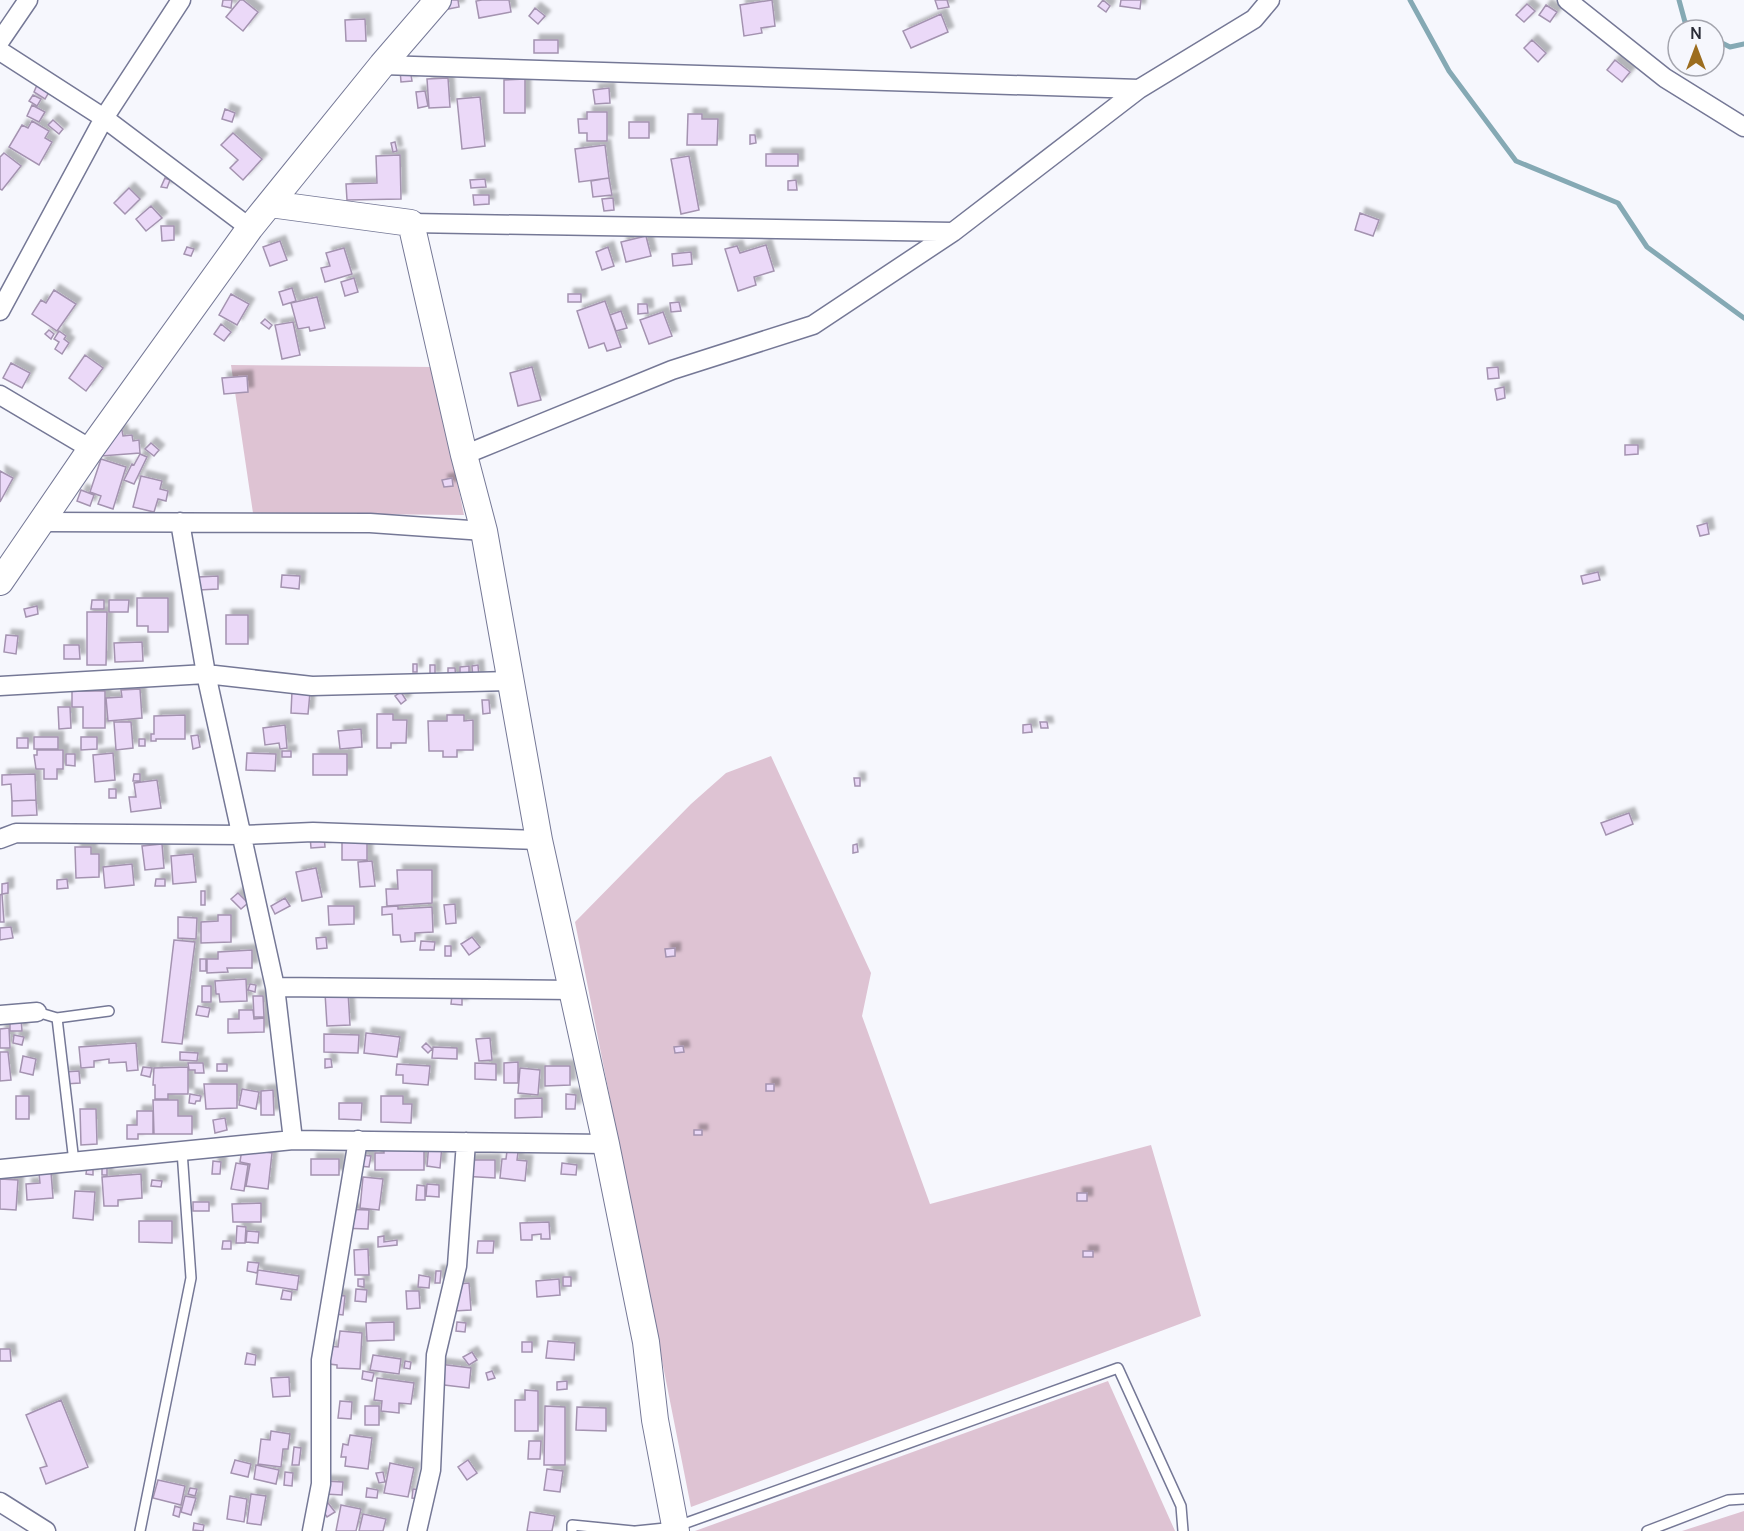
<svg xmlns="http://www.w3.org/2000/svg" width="1744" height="1531" viewBox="0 0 1744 1531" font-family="Manrope,sans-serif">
	<defs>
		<filter id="shadow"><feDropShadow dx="5.5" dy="-5.5" stdDeviation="1.5" flood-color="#0004"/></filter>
	</defs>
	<rect width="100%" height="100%" fill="#f6f7fd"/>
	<!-- green -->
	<path fill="#dec3d3" d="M231,365L434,367L464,515L253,513Z
		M771,756L871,973L862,1016L930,1204L1151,1145L1201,1316L691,1507L575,922L691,804L726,773Z
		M1108,1381L1175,1531H695Z
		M1744,1511V1531H1682Z"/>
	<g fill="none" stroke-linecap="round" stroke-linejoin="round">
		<!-- stream -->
		<path stroke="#85a9b4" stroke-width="5" d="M1410,0L1449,71L1516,161L1618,203L1647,247L1744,318
			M1679,0L1685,22L1699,30
			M1714,39L1730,47L1744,44"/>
	</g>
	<!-- building -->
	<path fill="#ebd9f8" stroke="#a493b0" stroke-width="1.5" filter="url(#shadow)" d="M223,0H232L231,8L222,6Z
		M240,0H243L258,12L243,31L226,17Z
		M447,0H458L459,7L448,9Z
		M482,0H509L511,12L479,18L476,1Z
		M772,0L775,26L761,28L762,33L744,36L740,5Z
		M935,0H947L949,7L938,9Z
		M1103,0L1110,6L1106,12L1098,6Z
		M1121,0H1141L1140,9L1120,6Z
		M1527,4L1535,11L1524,22L1516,15Z
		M1546,5L1557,12L1550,22L1539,15Z
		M535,8L545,16L538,24L529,16Z
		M941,14L948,32L911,48L903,31Z
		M365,19L366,41H346L345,20Z
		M534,40H558V53H534Z
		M1532,40L1546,53L1538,62L1524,48Z
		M1615,60L1630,72L1622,82L1607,70Z
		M410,69L412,81L401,82L400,70Z
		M448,78L450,107L429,108L427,79Z
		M525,79V113H504V80Z
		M37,85L49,92L45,99L34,92Z
		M609,88L610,103L595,104L593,90Z
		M425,91L428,106L418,108L416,92Z
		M33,95L41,99L37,106L29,101Z
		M480,97L485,146L462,149L457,99Z
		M32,105L45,112L39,122L27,116Z
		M225,109L235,113L232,122L222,119Z
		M587,112H607V141H587V133H579L578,119H587Z
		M688,114H702V119H718L717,145H687Z
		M53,120L63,129L59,134L48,125Z
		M32,121L49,131L45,138L52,142L39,165L9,147L22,125L28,128Z
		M629,122H649V138H629Z
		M233,133L262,159L243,180L230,168L238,160L221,145Z
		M750,135H755L756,143L750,144Z
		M395,142L397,151L393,152L391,143Z
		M605,145L609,178L579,182L575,149Z
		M4,153L21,166L2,190L0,189V157Z
		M766,154H798V166H766Z
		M400,155L401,199L347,200L346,184L377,183L376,156Z
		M689,156L699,210L681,214L671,159Z
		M165,178L170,180L167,188L161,187Z
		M609,178L612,195L593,197L591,181Z
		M485,179L486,187L471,188L470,180Z
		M796,180L797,190H788V181Z
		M129,188L140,199L125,214L114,203Z
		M473,195H489V204L474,205Z
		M613,198L614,210L604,211L602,199Z
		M151,206L162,218L146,231L136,219Z
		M1360,213L1379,220L1373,236L1355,230Z
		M161,226H174V240L162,241Z
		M646,236L651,256L626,262L621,242Z
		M280,241L287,260L270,266L263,247Z
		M766,245L774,271L754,277L756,285L738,291L725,249L737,246L740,253Z
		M187,247L194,249L191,256L184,254Z
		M608,247L614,266L602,270L596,252Z
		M344,248L352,274L325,282L321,268L330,266L326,253Z
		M691,252L692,264L673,266L672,254Z
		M354,278L358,292L345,296L341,282Z
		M292,288L296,301L283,305L279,292Z
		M54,290L76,304L57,331L32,314L41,300L46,303Z
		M231,294L249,304L237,325L219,315Z
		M568,294H581V302H568Z
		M317,297L325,328L310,331L309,327L298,329L291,303Z
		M605,301L621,347L607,351L604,343L589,348L577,311Z
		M679,302L681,311L671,312L670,303Z
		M638,304H647L648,313L638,314Z
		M621,311L627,328L616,331L610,315Z
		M663,312L672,336L649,344L640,320Z
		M265,319L272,325L269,329L261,323Z
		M293,322L300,355L282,359L275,325Z
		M221,324L231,332L224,341L214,334Z
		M49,330L54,334L51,339L45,334Z
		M59,331L66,336L64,339L69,343L62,354L55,349L59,342L54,339Z
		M85,355L103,368L86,391L69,378Z
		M11,363L30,373L22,388L3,378Z
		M532,367L541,400L518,406L510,373Z
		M1498,367L1499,378L1488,379L1487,368Z
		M247,376L248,392L224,394L222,378Z
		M1504,387L1505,398L1497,400L1495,389Z
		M122,430L123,436L132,435L133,441L139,440L140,453L101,456L108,431Z
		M151,443L159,450L154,456L145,449Z
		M1625,445H1638V454L1625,455Z
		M140,454L147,457L134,484L124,480L132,464L134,465Z
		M101,459L126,467L113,509L98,504L101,496L90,492Z
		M0,471L13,478L0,502Z
		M141,476L162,481L160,489L168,491L166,501L158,499L154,512L133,507Z
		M452,478L453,486L444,487L442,480Z
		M81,490L94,495L90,506L77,501Z
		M1707,523L1709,534L1700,536L1697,526Z
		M1598,572L1600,580L1583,584L1581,576Z
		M282,575L300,576L299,589L281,587Z
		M218,576V589L199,590L198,577Z
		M137,598H168V632H148V626H137Z
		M92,600H104V609H91Z
		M109,600H129L128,612H109Z
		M37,606L38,614L26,617L24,609Z
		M87,612H107L106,665H87Z
		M226,615H248V644H226Z
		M6,635L18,636L16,654L4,652Z
		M142,642L143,661L115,662L114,643Z
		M64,645H79L80,659H64Z
		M413,664H417V672H413Z
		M430,665H435V677H430Z
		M478,665L479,678L473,679L472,666Z
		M469,666V680H460V667Z
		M448,668H455L456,680H448Z
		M140,689L142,718L108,721L106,698L122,697L121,690Z
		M72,691H105V728H83V707H72Z
		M292,691L310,692L308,714L291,713Z
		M401,692L406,700L401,704L395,696Z
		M482,700H489L490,713L483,714Z
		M58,707H70L71,728L59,729Z
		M377,714H393V720H407L406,743H391V748H377Z
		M185,715V739H156V741H151V734H154V716Z
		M447,715H464V721L473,720V750H457V757H443V751H429L428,721H447Z
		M114,722H131L133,748L116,750Z
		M1040,722H1047L1048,728H1041Z
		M1031,724L1032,732L1023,733V725Z
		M285,725L287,748L280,749L279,743L265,745L263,728Z
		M361,729L362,747L340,749L338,731Z
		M198,735L200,747L193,749L191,736Z
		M34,737H58V749H34Z
		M81,737H97V749L81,750Z
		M17,738H28V748H17Z
		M139,739H145V746H139Z
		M37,750H63V769H57V779H44V769H36L34,755H37Z
		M282,751H291V757H282Z
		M113,753L115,780L95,782L93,755Z
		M247,753L276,754L275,771L246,770Z
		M66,754H75V766L66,765Z
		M313,754H347V775H313Z
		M35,774L36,800L12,801L11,784L2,785V775Z
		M134,774H140V781H133Z
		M854,778H860V786H855Z
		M157,780L161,808L131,812L129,797H136L134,783Z
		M109,789H116V798H109Z
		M36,800L37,815L12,816V801Z
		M1629,813L1633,824L1606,835L1601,823Z
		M324,835L325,847L311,848L310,836Z
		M342,841H367V860H342Z
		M162,844L164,868L145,870L142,846Z
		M857,844L858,852L853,853V845Z
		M75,847H91V854H99V877L76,878Z
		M193,854L196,882L173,884L171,856Z
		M372,861L375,886L360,887L358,862Z
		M132,864L134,885L105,888L103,867Z
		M316,868L322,897L302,901L296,872Z
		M397,870H432V903L387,906L386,889H398Z
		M67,879L68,888L57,889V880Z
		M156,879H165V886H155Z
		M8,883V893L2,894V884Z
		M201,891H205V905H201Z
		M238,893L248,903L241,909L231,899Z
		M2,894L4,922H0V895Z
		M285,898L290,906L275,914L271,906Z
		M455,904L456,923L446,924L444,905Z
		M328,906H354V924L329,925Z
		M398,906V909L432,907L433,932L415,933V941L401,942L400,935H393L392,914L382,915V907Z
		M218,915H231V942L201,943V922L218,921Z
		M178,917L197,918L196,939L178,938Z
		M11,927L13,938L0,940V928Z
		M326,937L327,948L317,949L316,938Z
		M472,937L480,947L469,955L461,944Z
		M174,940L195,942L182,1044L162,1042Z
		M421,941L435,942L434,950H420Z
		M445,946H451V956H445Z
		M675,948V956L666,957L665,949Z
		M252,950V968H227L228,972L207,973V959H218V952Z
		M200,959H206V971H200Z
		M246,979L247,1001L220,1002L219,994H216L215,981Z
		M250,984L256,985L255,992L248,990Z
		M202,986H211V1002H202Z
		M348,992L350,1025L327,1026L325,993Z
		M452,995H462V1005L451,1004Z
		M253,996H263L264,1017H254Z
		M198,1006L210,1008L208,1017L196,1015Z
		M239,1010H253L254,1019L264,1018V1032L228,1033V1019H239Z
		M10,1018H21L22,1031H10Z
		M9,1028L10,1048H0V1029Z
		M366,1033L400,1037L397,1057L364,1053Z
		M324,1034L359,1035L358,1053L324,1052Z
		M14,1035L24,1037L22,1045L13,1043Z
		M490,1038L492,1060L479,1061L476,1039Z
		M136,1043L138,1070L127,1071L126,1062L109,1063V1059L94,1061V1067L81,1068L79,1047Z
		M426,1043L432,1049L428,1053L422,1047Z
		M683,1046L684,1052L675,1053L674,1047Z
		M433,1047L457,1048V1059L432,1058Z
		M0,1052H8L11,1080L0,1081Z
		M180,1052L198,1053L197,1061L180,1060Z
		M23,1056L36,1059L33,1075L20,1072Z
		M325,1059H331L332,1067L325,1068Z
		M518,1062V1083H504V1063Z
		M188,1063H203L204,1073H195V1070H189Z
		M475,1063L496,1064V1080L475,1079Z
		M217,1064H227V1071H217Z
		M397,1064L430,1066L428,1085L403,1083V1075H396Z
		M545,1066H570V1085L545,1086Z
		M143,1067L152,1068L150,1077L141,1075Z
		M188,1067V1094H168V1099H155V1085H153L154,1068Z
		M520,1068L540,1070L538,1095L518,1093Z
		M79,1071L80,1083L65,1084L64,1072Z
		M204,1084H237V1108L206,1109Z
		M766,1084H774V1091H766Z
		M242,1089L259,1092L256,1109L239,1105Z
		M273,1090L274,1115H261V1091Z
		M190,1094L201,1096L200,1101H196L195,1104L189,1103Z
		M566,1094L576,1095L575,1109H566Z
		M16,1096H29V1119H16Z
		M381,1096H403V1104H412L411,1123L381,1122Z
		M542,1098V1117L515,1118V1099Z
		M153,1100H178V1116H192V1134H154Z
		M339,1103H362L361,1120L339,1119Z
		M80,1109H96L97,1144L81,1145Z
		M137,1111H153V1134H138V1139H127V1125H137Z
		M225,1118L227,1130L215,1133L213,1120Z
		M694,1130H702V1135H694Z
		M429,1143L442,1145L440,1168L427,1166Z
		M384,1148H424V1170H375V1153H384Z
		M242,1149L272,1153L268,1189L246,1186L250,1164L240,1162Z
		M507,1151L518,1152L517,1160L527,1161L525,1181L500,1178L502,1159H506Z
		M361,1155L371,1156L369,1167L359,1166Z
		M311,1159H339V1175H311Z
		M470,1160H495V1178L462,1176Z
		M213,1161L221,1162L220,1174H212Z
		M236,1163L248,1165L244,1191L231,1189Z
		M562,1163L577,1165L576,1175L561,1174Z
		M87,1167H93V1175L86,1174Z
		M102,1167H107V1175H102Z
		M51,1172L53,1198L27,1200L26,1184L40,1183L39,1173Z
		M141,1174L142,1198L118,1200V1206H104L102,1177Z
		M363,1177L383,1179L379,1210L360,1208Z
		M0,1179L18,1180L16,1210L0,1209Z
		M152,1180L162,1181L161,1187L151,1186Z
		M427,1184L439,1185V1197L426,1196Z
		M417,1185L425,1186V1200H416Z
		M75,1191L95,1192L93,1220L73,1218Z
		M1077,1193H1087V1201H1077Z
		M193,1202H209V1211H193Z
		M261,1203V1222H233L232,1204Z
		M338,1209L369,1210L368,1229L338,1228Z
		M139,1221H172V1243L139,1242Z
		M549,1222L550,1239H541V1234L532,1235V1240H521L520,1223Z
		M237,1226L246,1227L245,1243H236Z
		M247,1231L259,1232L258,1243L246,1242Z
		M384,1236V1242L397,1240V1245L378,1247V1237Z
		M223,1241H231V1249H222Z
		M478,1241H494L493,1253H477Z
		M368,1249L369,1275H355L354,1250Z
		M1083,1251H1093V1257H1083Z
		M248,1262L259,1263L257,1273L247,1271Z
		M258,1270L299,1276L297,1290L256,1284Z
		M436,1271H441L440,1283H435Z
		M419,1275L430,1277L429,1288L418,1287Z
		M563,1277H571V1286H563Z
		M358,1279H364V1287L358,1286Z
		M559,1279L560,1295L537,1297L536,1281Z
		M469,1283L471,1310L454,1311L448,1285Z
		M356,1289L367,1290L366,1302L355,1301Z
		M283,1290L292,1292L291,1300L281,1299Z
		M406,1291H419L420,1308L407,1309Z
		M329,1294L345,1296L343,1315L327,1313Z
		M394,1322V1340L367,1341L366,1323Z
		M457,1322L466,1323L465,1332L456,1331Z
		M340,1331L362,1333L360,1369L337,1368V1365L329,1364L330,1346L338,1347Z
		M548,1341L575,1343L574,1360L546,1358Z
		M522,1342H532V1352H522Z
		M0,1349H10L11,1361H0Z
		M472,1352L477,1360L469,1365L463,1357Z
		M247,1353L256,1355L255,1365L245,1364Z
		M373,1355L401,1359L399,1374L370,1370Z
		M405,1361L411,1362L410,1369L404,1368Z
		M439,1364L471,1368L469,1388L436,1384Z
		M363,1371L374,1373L372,1381L362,1379Z
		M492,1371L495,1378L488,1380L486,1373Z
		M289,1377L290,1396L273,1397L271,1378Z
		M377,1378L414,1383L411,1404L399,1403V1413L381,1411L382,1401L374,1400Z
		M567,1381V1389L557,1390V1382Z
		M525,1390L538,1391V1431H515V1400H525Z
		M61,1400L88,1467L46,1484L40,1468L47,1466L26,1415Z
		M340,1401L352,1402L351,1419L338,1418Z
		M365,1406H379V1425H365Z
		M545,1406L565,1407V1465H544Z
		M577,1407L606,1408V1431L576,1430Z
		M271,1431L290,1434L288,1449H283L281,1467L258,1464L261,1439L270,1440Z
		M350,1435L372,1438L368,1469L345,1466L346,1457H341L343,1444L348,1445Z
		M529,1441H541L540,1459H528Z
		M294,1447L301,1448L299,1465H292Z
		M235,1460L251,1464L248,1477L231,1473Z
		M468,1460L477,1473L467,1480L458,1467Z
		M390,1463L414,1468L408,1497L384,1493Z
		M256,1465L279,1470L276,1484L254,1479Z
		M547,1469L563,1471L560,1492L544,1490Z
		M285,1472L293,1473L292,1486L284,1485Z
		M383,1472L385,1482L379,1483L376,1473Z
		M158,1480L185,1486L181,1505L153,1498Z
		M324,1481L343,1482L342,1495L324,1494Z
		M190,1488L197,1489L195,1496L188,1494Z
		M367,1488L378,1490L377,1498L366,1497Z
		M413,1489L421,1490L420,1499L412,1498Z
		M251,1494L266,1496L261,1525L247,1523Z
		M185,1496L196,1498L191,1515L181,1512Z
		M230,1496L247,1499L244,1522L227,1519Z
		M328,1503L335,1512L327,1517L321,1508Z
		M341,1505L361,1509L356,1531H336Z
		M175,1506L181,1508L179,1517L173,1515Z
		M530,1512L555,1516L552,1531H527Z
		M363,1514L386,1519L383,1531H359Z
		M194,1523L204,1525L203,1531L193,1530Z"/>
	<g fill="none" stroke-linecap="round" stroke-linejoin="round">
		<!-- lane casing -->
		<g stroke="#757896" stroke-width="12">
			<path id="lane" d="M37,1012L57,1018L109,1011
				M57,1018L74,1162
				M140,1531L191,1278L182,1151
				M572,1531V1525L633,1531
				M636,1531L675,1527L1118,1368L1181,1506L1183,1531
				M1647,1531L1728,1500L1744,1499"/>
		</g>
		<!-- street casing -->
		<g stroke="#757896" stroke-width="21">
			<path id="street" d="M1567,0L1665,78L1744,127
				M0,41L28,0
				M0,51L104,118L250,228
				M382,65L1139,89
				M411,223L953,232
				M0,311L104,118L181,0
				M0,395L91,449
				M464,455L672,370L813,325L953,232L1139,89L1254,19L1270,0
				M41,522L370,523L484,531
				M180,522L206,674L275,987L293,1140
				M0,686L206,674L312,686L511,681
				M0,839L16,833L242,835L313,832L539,840
				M275,987L573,990
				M0,1015L37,1012
				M0,1169L293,1140L606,1144
				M0,1502L46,1531
				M312,1531L321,1484V1360L358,1140
				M417,1531L431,1470L436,1355L457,1266L466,1142"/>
		</g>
		<!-- secondary casing -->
		<g stroke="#757896" stroke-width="28">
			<path id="secondary" d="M270,204L411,223L464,455L484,531L539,840L606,1144L646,1342L655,1420L676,1531
				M0,582L91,449L250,228L382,65L438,0"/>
		</g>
		<!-- lane -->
		<use href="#lane" stroke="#fff" stroke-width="9"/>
		<!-- street -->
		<use href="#street" stroke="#fff" stroke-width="18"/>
		<!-- secondary -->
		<use href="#secondary" stroke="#fff" stroke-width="26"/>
	</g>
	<!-- north arrow -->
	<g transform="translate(1696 48)"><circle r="28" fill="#f6f7fd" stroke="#a4a5ae" stroke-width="1.5"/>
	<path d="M0-4.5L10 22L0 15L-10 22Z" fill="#9c6d1f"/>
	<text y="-9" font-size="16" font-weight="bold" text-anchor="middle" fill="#292b37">N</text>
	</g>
</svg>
